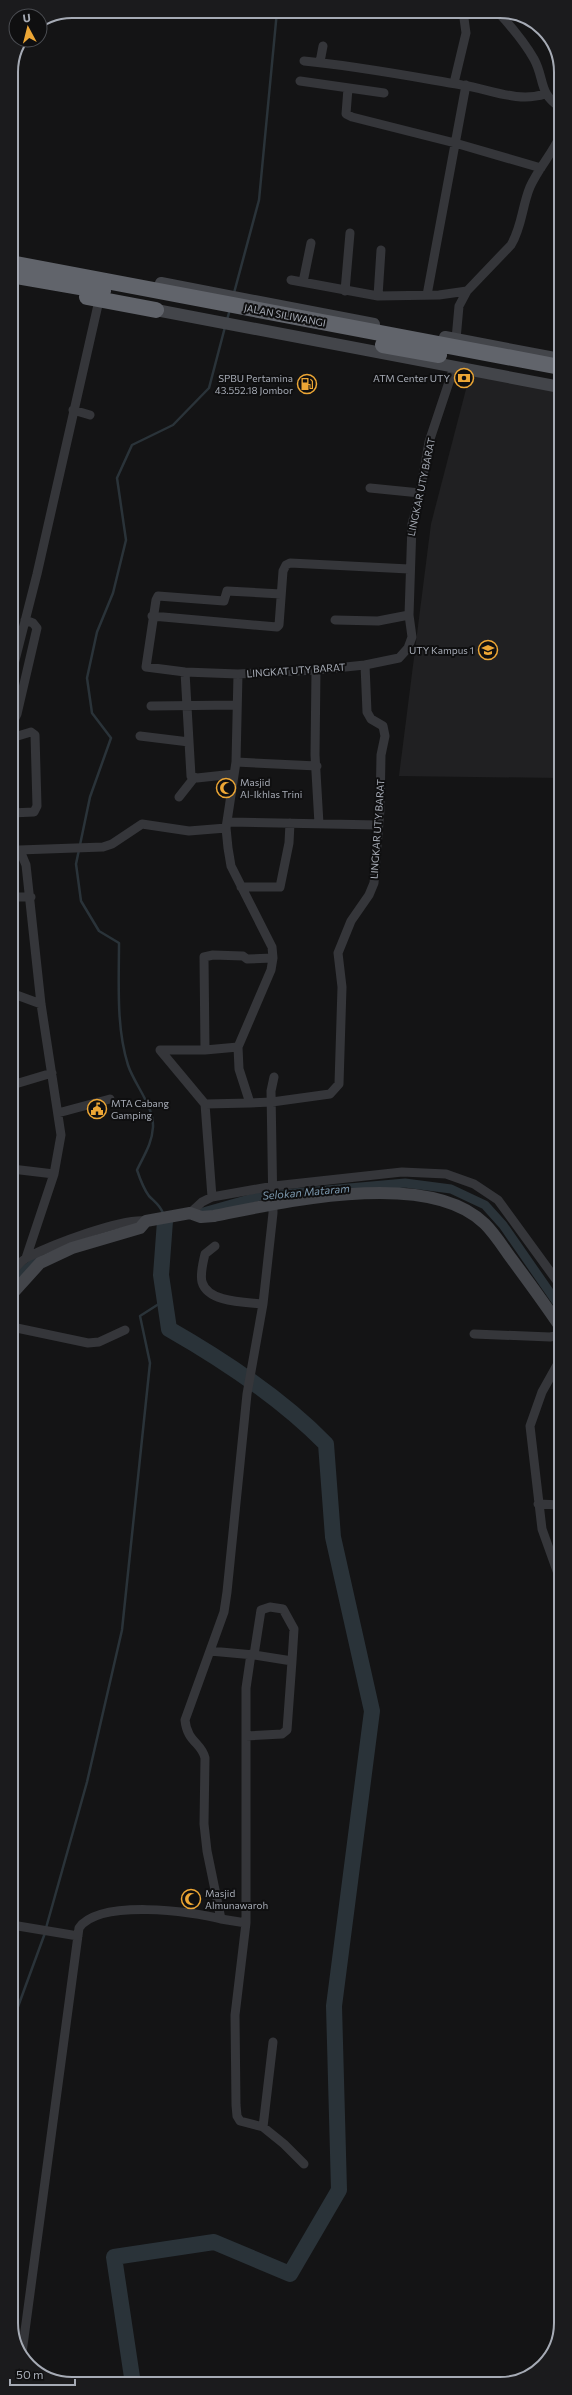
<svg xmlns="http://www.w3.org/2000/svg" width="572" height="2395" viewBox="0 0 572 2395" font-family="Commissioner,sans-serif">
	<rect width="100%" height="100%" fill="#141415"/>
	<!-- built -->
	<path fill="#202022" d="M471,370L560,388V778L399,776L431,524Z"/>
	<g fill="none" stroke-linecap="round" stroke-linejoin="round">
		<!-- stream -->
		<path stroke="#2a3339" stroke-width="2.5" d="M234,293L259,200L277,11
			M227,320L230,309
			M163,1213C160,1205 155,1202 149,1196C143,1188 140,1179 137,1170C144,1155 152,1144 153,1127C154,1106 134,1084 128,1065C116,1027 119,983 119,943L99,931L81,901L76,864L90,797L111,738L92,713L87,678L97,632L113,593L126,540L117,478L132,445L173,425L209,388L225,327
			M46,1928L87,1782L122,1630L150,1363L140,1316L165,1300
			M12,2023L45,1933"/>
		<!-- canal -->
		<path stroke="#2a3339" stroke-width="9" d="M196,1214L260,1196L405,1183L451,1189L485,1205L503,1225L560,1307
			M12,1280L39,1259"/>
		<!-- river -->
		<path stroke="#2a3339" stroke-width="16" d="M133,2384L114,2257L214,2242L290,2274L339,2190L334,2006L372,1711L333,1537L326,1444C281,1398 225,1361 169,1329L161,1275L165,1221"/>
		<!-- street -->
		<path stroke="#35363a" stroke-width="9" d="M497,11C510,25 525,43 534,59C545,79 538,93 560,107
			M304,61C357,66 409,76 462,85C490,89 517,103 545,94
			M320,62L323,46
			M300,81L384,93
			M454,83L466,33L463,11
			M348,88L346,114L352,117L455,143L541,168
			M291,280L378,296L439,295L467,291
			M303,282L311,243
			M345,291L350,233
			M427,295L466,85
			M378,296L381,250
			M456,339L459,306L467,291L511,245C522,227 522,206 530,187C538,169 552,154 560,136
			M73,410L90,415
			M370,488L420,493
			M152,616L277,627L279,625L283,571L286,565L290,563L409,569
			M335,620L378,621L409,615
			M365,665L316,670L238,674L236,762L226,828L228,848L231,866L272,947L273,958L271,970L238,1047L239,1069L250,1103L272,1102L330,1094L339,1084L342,987L338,953L351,921L369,895L374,883L380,810L381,755L385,736L383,726L371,719L367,712L365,665L399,658L408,648L412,637L409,615L412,524L420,493L429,442L454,367
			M316,670L315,755L319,824
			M185,672L191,776L197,778L234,774
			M238,674L185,672L146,667L156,600L158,596L224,601L227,591L281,594
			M11,676L37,574L100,296
			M151,706L237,705
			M11,726L17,714L37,628L33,623L25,620
			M140,736L189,742
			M11,738L31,732L35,735L37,806L34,812L11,813
			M236,762L317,766
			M179,797L194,778
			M228,822L378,825
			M11,846L21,853L26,865L41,1004L61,1135L54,1174L26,1258
			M19,850L103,847L112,844L142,824L189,831L226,828
			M241,887H280L289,843L290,823
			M11,897H31
			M11,993L41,1004
			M238,1047L205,1050L204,957L213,955L243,956L247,959L273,958
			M205,1050H160L205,1104L212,1197
			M12,1085L52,1073
			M205,1104L250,1103
			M58,1113L110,1099
			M12,1169L54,1174
			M190,1213L202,1202L212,1197L274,1186L402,1172L446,1174L474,1184L498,1200L560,1285
			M215,1246L205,1254C203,1262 200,1274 202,1282C208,1303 246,1302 263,1304
			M12,1272C16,1267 22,1260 28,1257C52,1245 121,1218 146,1221
			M12,1327L88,1343L99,1342L125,1330
			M474,1334L550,1337L561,1335
			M561,1358L542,1392L530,1426L542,1529L561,1582
			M538,1504L561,1505
			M210,1651L254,1655L292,1661L287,1730L282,1734L246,1736V1923L235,2015L236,2105L237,2116L240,2121L263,2127L284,2144L304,2164
			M254,1655L261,1610L270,1607L283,1609L294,1629L292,1661
			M246,1736V1688L251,1654
			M221,1919L246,1923
			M12,1925L78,1936
			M263,2127L273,2042
			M22,2353L79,1928C99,1899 192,1911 221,1919L207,1851L204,1824L205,1758C202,1743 187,1742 185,1720L224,1612L227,1592L247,1394L263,1304L273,1213L271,1091L274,1077
			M541,2366L552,2349"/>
		<!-- secondary -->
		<path stroke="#43454a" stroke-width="12" d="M161,283L374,324
			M156,310L560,387
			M445,337L560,359
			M12,1294L40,1263L72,1248L140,1228L146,1221L190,1213L201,1217L214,1216C284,1202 429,1168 485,1224C495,1234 503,1247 511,1258C528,1281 545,1304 561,1328"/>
		<!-- highway -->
		<path stroke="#61646b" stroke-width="16" d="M11,263L560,367
			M11,275L103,291
			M87,297L156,310
			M383,345L439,355"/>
	</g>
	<!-- icons -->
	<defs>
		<g id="bank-ring" transform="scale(1)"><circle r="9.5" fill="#0f0f10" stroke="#eca635" stroke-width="1.5"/><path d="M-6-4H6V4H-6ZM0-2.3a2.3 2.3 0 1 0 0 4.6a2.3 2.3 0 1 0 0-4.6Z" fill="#eca635"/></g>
		<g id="fuel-ring" transform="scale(1)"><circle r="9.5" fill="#0f0f10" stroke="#eca635" stroke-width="1.5"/><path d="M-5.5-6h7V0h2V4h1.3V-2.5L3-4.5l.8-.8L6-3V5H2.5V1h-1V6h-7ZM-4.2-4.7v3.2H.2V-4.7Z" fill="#eca635"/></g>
		<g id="university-ring" transform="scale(1)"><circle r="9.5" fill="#0f0f10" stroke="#eca635" stroke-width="1.5"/><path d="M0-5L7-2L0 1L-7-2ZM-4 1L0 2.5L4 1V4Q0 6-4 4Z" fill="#eca635"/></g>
		<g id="mosque-ring" transform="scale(1)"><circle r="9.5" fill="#0f0f10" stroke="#eca635" stroke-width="1.5"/><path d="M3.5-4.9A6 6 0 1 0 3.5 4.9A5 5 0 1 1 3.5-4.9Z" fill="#eca635"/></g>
		<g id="civic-ring" transform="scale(1)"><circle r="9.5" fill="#0f0f10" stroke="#eca635" stroke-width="1.5"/><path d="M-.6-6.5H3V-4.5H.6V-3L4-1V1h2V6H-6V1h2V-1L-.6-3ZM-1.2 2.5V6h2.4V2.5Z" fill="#eca635"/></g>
	</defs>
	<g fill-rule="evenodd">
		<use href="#bank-ring" x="464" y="378"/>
		<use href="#fuel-ring" x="307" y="384"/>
		<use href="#university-ring" x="488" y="650"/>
		<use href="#mosque-ring" x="226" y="788"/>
		<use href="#civic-ring" x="97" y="1109"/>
		<use href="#mosque-ring" x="191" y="1899"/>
	</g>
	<g text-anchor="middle" stroke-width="4" stroke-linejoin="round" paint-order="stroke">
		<!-- street labels -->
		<g font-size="10" fill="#a6abb5" stroke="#0f0f10">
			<text transform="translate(285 315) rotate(11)" y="4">JALAN SILIWANGI</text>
			<text transform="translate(421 487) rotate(-78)" y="4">LINGKAR UTY BARAT</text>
			<text transform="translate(296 670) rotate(-4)" y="4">LINGKAT UTY BARAT</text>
			<text transform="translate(377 829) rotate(-86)" y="4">LINGKAR UTY BARAT</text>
		</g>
		<!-- poi labels -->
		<g font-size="10" fill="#a6abb5" stroke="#0f0f10" text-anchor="end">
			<text x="293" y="382">SPBU Pertamina<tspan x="293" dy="12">43.552.18 Jombor</tspan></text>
			<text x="450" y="382">ATM Center UTY</text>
			<text x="474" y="654">UTY Kampus 1</text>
			<text x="240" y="786" text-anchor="start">Masjid<tspan x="240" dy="12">Al-Ikhlas Trini</tspan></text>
			<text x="111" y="1107" text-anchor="start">MTA Cabang<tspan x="111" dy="12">Gamping</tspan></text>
			<text x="205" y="1897" text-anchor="start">Masjid<tspan x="205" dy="12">Almunawaroh</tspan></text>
		</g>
		<!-- water labels -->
		<g font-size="11" font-style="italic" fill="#7d9ab0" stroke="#0f0f10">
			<text transform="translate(306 1192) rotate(-5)" y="4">Selokan Mataram</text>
		</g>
	</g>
	<!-- crop -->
	<path d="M0 0H572V2395H0ZM72 18H500A54 54 0 0 1 554 72V2323A54 54 0 0 1 500 2377H72A54 54 0 0 1 18 2323V72A54 54 0 0 1 72 18Z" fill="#1b1b1d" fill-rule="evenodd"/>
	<path fill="none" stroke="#a6abb5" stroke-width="2" d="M72 18H500A54 54 0 0 1 554 72V2323A54 54 0 0 1 500 2377H72A54 54 0 0 1 18 2323V72A54 54 0 0 1 72 18Z"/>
	<!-- north arrow -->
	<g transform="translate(28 28) rotate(353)"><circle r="19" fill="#0f0f10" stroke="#4b4d52"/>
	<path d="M0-3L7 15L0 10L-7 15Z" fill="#eca635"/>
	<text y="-6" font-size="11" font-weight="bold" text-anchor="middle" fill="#a6abb5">U</text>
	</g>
	<!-- scale -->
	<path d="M10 2379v6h65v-6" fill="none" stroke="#a6abb5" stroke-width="2"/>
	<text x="16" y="2379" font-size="12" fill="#a6abb5" stroke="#0f0f10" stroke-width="3" paint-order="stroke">50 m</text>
</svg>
